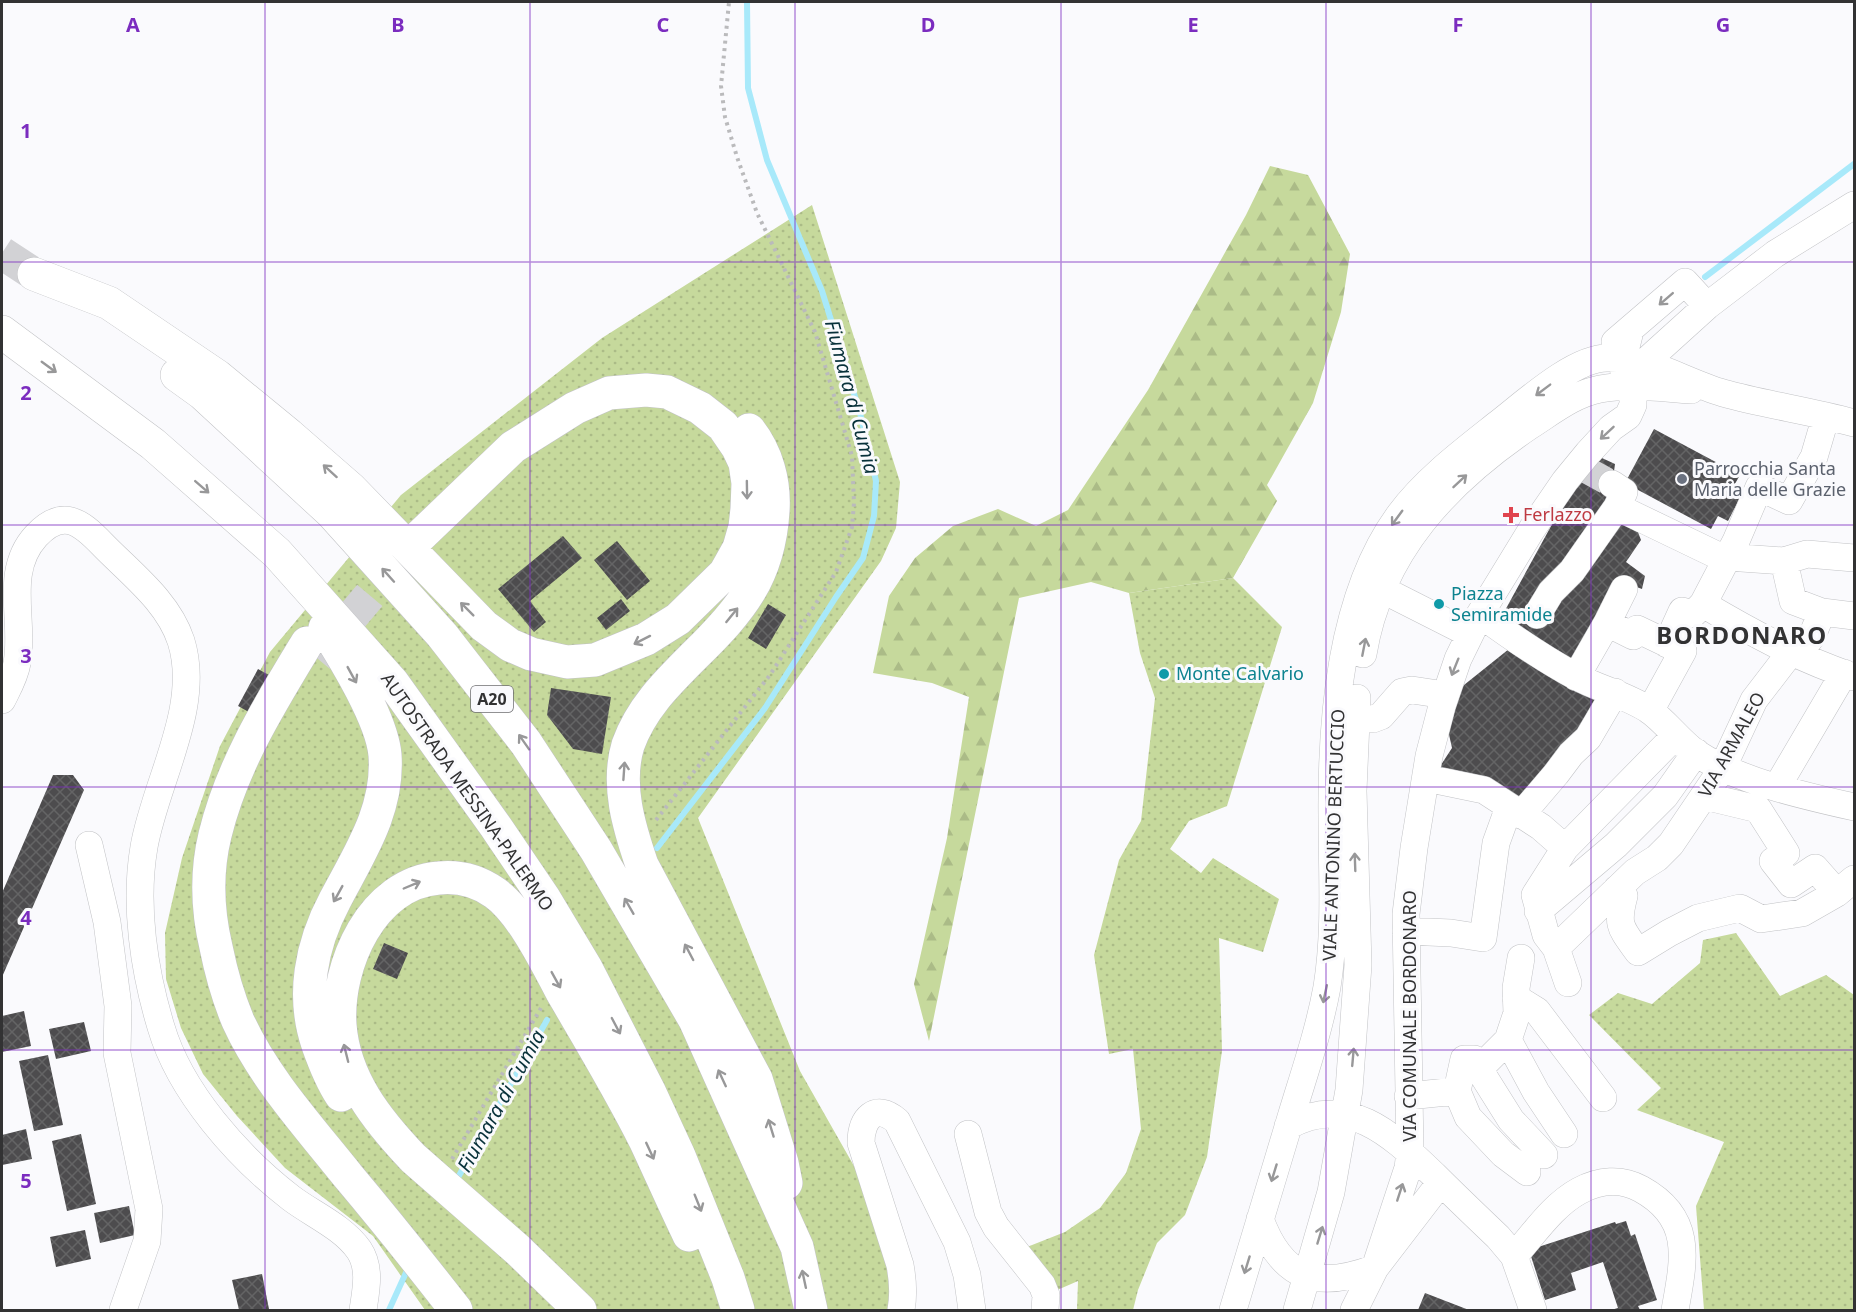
<svg xmlns="http://www.w3.org/2000/svg" width="1856" height="1312" viewBox="0 0 1856 1312" font-family="'Noto Sans',sans-serif">
	<defs>
		<pattern id="grass-dots" width="8" height="8" patternUnits="userSpaceOnUse" patternTransform="scale(1.5)"><rect width="8" height="8" fill="#c6d99c"/><path d="M2 2h.1M6 6h.1" fill="none" stroke="#abbb87" stroke-width="1.8" stroke-linecap="round"/></pattern>
		<pattern id="forest-firs" width="22" height="20" patternUnits="userSpaceOnUse" patternTransform="scale(1.5)"><rect width="22" height="20" fill="#c6d99c"/><path d="M5 1l3.5 6h-7zM16 11l3.5 6h-7z" fill="#abbb87"/></pattern>
		<pattern id="building-cross-hatch" width="8" height="8" patternUnits="userSpaceOnUse" patternTransform="scale(1.5)"><rect width="8" height="8" fill="#4d4c4e"/><path d="M0 0l8 8M0 8l8-8" fill="none" stroke="#646465"/></pattern>
	</defs>
	<rect width="100%" height="100%" fill="#fafafd"/>
	<!-- grass -->
	<path fill="url(#grass-dots)" d="M812,205L900,482L896,528L881,561L698,818L800,1071L854,1166L887,1240L892,1310H425L373,1236L285,1168L237,1116L203,1074L181,1028L166,979L165,933L182,858L220,746L270,652L401,495L602,338Z
		M1233,578L1282,627L1227,806L1189,821L1170,849L1201,873L1213,858L1279,899L1263,952L1219,938L1222,1051L1207,1157L1185,1215L1157,1243L1138,1290L1133,1310H1077L1078,1281L1055,1291L1027,1247L1065,1232L1100,1208L1126,1173L1141,1129L1133,1049L1109,1054L1094,955L1119,860L1141,821L1155,698L1140,653L1129,593Z
		M1736,933L1780,996L1826,975L1854,995V1310H1704L1696,1206L1724,1142L1637,1110L1661,1088L1589,1015L1618,993L1652,1004L1700,963L1703,940Z"/>
	<!-- forest -->
	<path fill="url(#forest-firs)" d="M1270,166L1308,175L1350,254L1341,312L1313,403L1267,485L1277,501L1233,578L1129,593L1091,582L1019,598L929,1041L914,984L947,838L969,697L932,683L873,673L889,596L915,558L953,526L998,509L1036,526L1068,510L1148,390L1246,215Z"/>
	<g fill="none" stroke-linecap="round" stroke-linejoin="round">
		<!-- stream -->
		<path stroke="#a8e9fa" stroke-width="6" d="M1705,277L1854,164
			M657,848L765,708L836,597L863,558L874,516L876,481L860,413L822,291L767,160L748,88L747,2
			M456,1181L547,1020
			M389,1310L409,1266"/>
	</g>
	<!-- building -->
	<path fill="url(#building-cross-hatch)" d="M1654,429L1740,475L1732,489L1742,494L1728,521L1718,516L1711,529L1625,483Z
		M1591,453L1615,464L1611,494L1616,510L1633,519L1641,540L1626,562L1645,576L1642,589L1618,580L1576,674L1497,625Z
		M563,536L582,558L530,601L546,622L534,632L498,589Z
		M617,541L650,581L627,600L594,560Z
		M621,599L630,611L606,630L597,618Z
		M768,604L786,615L766,649L748,638Z
		M1514,645L1603,702L1516,800L1437,771L1452,748L1448,730L1455,699L1464,685Z
		M258,669L278,680L258,717L238,706Z
		M551,688L611,697L602,754L573,749L547,715Z
		M53,775H73L84,790L2,977V893Z
		M384,943L408,953L397,979L373,969Z
		M24,1011L31,1046L2,1052V1016Z
		M84,1022L91,1051L56,1059L49,1029Z
		M48,1055L63,1125L34,1131L19,1061Z
		M26,1129L32,1159L2,1165V1135Z
		M81,1134L96,1204L67,1211L52,1141Z
		M129,1206L135,1235L100,1243L94,1213Z
		M1626,1221L1631,1236L1635,1234L1657,1300L1638,1306L1640,1310H1611L1618,1308L1603,1262L1571,1273L1576,1290L1545,1300L1529,1250L1615,1222L1616,1224Z
		M85,1230L91,1259L56,1267L50,1237Z
		M262,1274L269,1309L239,1310L232,1280Z
		M1425,1293L1469,1310H1418Z"/>
	<g fill="none" stroke-linecap="round" stroke-linejoin="round">
		<!-- minor-tunnel -->
		<path stroke="#d2d2d5" stroke-width="27" stroke-dasharray="27 14" stroke-linecap="butt" d="M1583,468L1612,484"/>
		<!-- highway-tunnel -->
		<path stroke="#d2d2d5" stroke-width="33" stroke-dasharray="33 16" stroke-linecap="butt" d="M2,253L34,274
			M317,658L418,538"/>
		<!-- minor casing -->
		<g stroke="#c2c3c6" stroke-width="28">
			<path id="minor" d="M1615,342L1685,282L1707,306
				M1635,375L1644,363L1707,306L1775,254L1854,205
				M1612,484L1624,492L1617,507L1725,559
				M1727,557L1784,561L1807,554L1854,558
				M1784,561L1793,601L1822,612L1854,616
				M1395,596L1470,634
				M1703,604C1752,633 1800,659 1854,677
				M1480,614C1510,636 1542,658 1575,676C1599,689 1626,695 1649,710C1666,722 1679,741 1696,753C1738,781 1805,796 1854,807
				M1537,615L1551,592L1572,571L1617,507
				M1607,623L1633,636L1637,629L1683,651L1650,711
				M1667,644L1682,611L1693,614L1703,604L1736,541L1759,487L1789,501L1814,457L1826,416
				M1363,654C1380,551 1448,481 1531,425C1553,411 1574,394 1600,389C1630,383 1661,388 1691,390
				M1576,677L1607,623L1624,589
				M2,700C8,688 15,676 17,663C25,621 3,572 36,536C62,508 80,521 102,544C130,573 168,601 181,641C202,707 155,782 144,847C134,905 144,971 161,1027C180,1092 238,1157 291,1198C312,1214 343,1227 359,1250C371,1268 366,1290 363,1310
				M1355,718L1373,719L1381,716L1402,692L1412,690L1445,695
				M1426,778L1484,790L1541,827L1565,848
				M1777,787L1844,673
				M1704,796L1758,809L1786,853L1773,861L1791,884L1815,868L1837,893
				M1521,815L1556,774L1571,754L1588,738L1615,692
				M89,845L107,922L118,1006L117,1053L149,1209L147,1241L123,1310
				M1617,889L1624,896C1616,926 1621,928 1638,952L1669,933L1698,918L1740,908L1761,919L1802,913L1837,893L1854,879
				M1538,911L1616,845L1665,796L1696,752
				M1406,931L1451,933L1483,938L1496,843L1509,807
				M1556,948L1635,872L1657,858L1671,844L1722,769L1754,700L1787,657L1805,645L1812,636L1822,612
				M1568,983L1556,948L1546,935L1535,895L1565,848L1675,736
				M1516,998L1537,1011L1603,1098
				M1508,1040L1536,1092L1564,1134
				M1479,1069L1511,1120L1544,1155
				M1457,1091L1464,1059H1474L1479,1069L1508,1040L1517,1013L1516,988L1521,958
				M1408,1096L1457,1091L1468,1117L1503,1154L1527,1172
				M1288,1126C1350,1092 1393,1136 1435,1176C1456,1197 1477,1217 1498,1237L1514,1256L1533,1310
				M968,1134L988,1212L996,1227L1042,1285L1046,1295L1045,1310
				M1260,1219C1282,1279 1317,1290 1375,1268L1441,1182
				M1514,1256C1534,1234 1553,1205 1579,1191C1599,1180 1621,1178 1641,1189C1694,1218 1684,1260 1675,1310
				M901,1310C904,1294 903,1281 900,1265L861,1143C861,1119 875,1102 897,1121L957,1242L967,1275L972,1310
				M1233,1310C1252,1246 1272,1181 1291,1117C1304,1074 1319,1031 1327,987C1336,931 1332,874 1332,818C1331,720 1340,595 1400,514C1426,479 1465,450 1499,423C1526,402 1574,358 1607,358C1648,357 1685,382 1723,393C1766,405 1811,411 1854,423
				M1297,1310L1331,1192L1349,1090L1358,965L1353,791L1357,698
				M1354,1310L1375,1268L1408,1168L1410,1152L1406,914L1414,848L1429,756L1442,706L1458,659L1480,614L1532,529L1565,481L1588,453L1611,428L1628,416L1633,405V397L1624,374L1623,359L1630,331"/>
		</g>
		<!-- highway casing -->
		<g stroke="#c2c3c6" stroke-width="34">
			<path id="highway" d="M34,274L109,303L217,376L289,435L351,489L484,626L510,645L531,654L567,662L595,660L646,639L678,619L725,573L739,548L745,527L747,509L748,483L745,463L738,448L723,426L700,408L667,392L646,390L609,393L575,408L513,447L418,538
				M2,332L153,444L277,553L393,683L496,827L544,898L586,968L649,1091L679,1156L728,1278L738,1310
				M177,375L202,393L332,513L442,635L526,743L596,850L695,1020L797,1247L811,1310
				M749,430C767,453 775,482 773,511C769,577 741,610 695,655C668,682 641,708 628,745C616,785 629,827 642,865L756,1079L782,1163L786,1183
				M325,628C345,659 382,720 385,755C389,810 359,854 335,900C311,945 301,996 318,1045C324,1062 331,1080 341,1095
				M307,643C270,704 232,765 215,835C206,872 207,909 216,947C221,972 228,997 238,1021C264,1078 309,1127 348,1176C385,1220 421,1265 456,1310
				M580,1310L518,1250L413,1158C377,1120 344,1079 340,1025C336,965 372,883 439,878C459,876 478,881 495,893C522,912 547,964 563,994C591,1042 620,1090 645,1140C660,1172 674,1204 689,1235"/>
		</g>
		<!-- path -->
		<path stroke="#bababc" stroke-width="4" stroke-dasharray="3 4.5" stroke-linecap="butt" d="M656,820L770,675L836,572L852,527L854,503L852,456L815,332L757,213L737,157L725,117L721,86L729,2
			M452,1159L541,1008"/>
		<!-- minor -->
		<use href="#minor" stroke="#fff" stroke-width="27"/>
		<!-- highway -->
		<use href="#highway" stroke="#fff" stroke-width="33"/>
	</g>
	<!-- one-way arrows -->
	<defs><path id="oneway-shaft" d="M-6 0H5M1.5-3L5.5 0L1.5 3" fill="none" stroke-width="1.6" stroke-linecap="round" stroke-linejoin="round" transform="scale(1.5)"/></defs>
	<g stroke="#989899">
		<use href="#oneway-shaft" transform="translate(1666 299) rotate(139)"/>
		<use href="#oneway-shaft" transform="translate(49 367) rotate(36)"/>
		<use href="#oneway-shaft" transform="translate(1543 390) rotate(143)"/>
		<use href="#oneway-shaft" transform="translate(1607 433) rotate(137)"/>
		<use href="#oneway-shaft" transform="translate(330 471) rotate(-138)"/>
		<use href="#oneway-shaft" transform="translate(1460 481) rotate(-43)"/>
		<use href="#oneway-shaft" transform="translate(202 487) rotate(41)"/>
		<use href="#oneway-shaft" transform="translate(747 490) rotate(89)"/>
		<use href="#oneway-shaft" transform="translate(1397 518) rotate(126)"/>
		<use href="#oneway-shaft" transform="translate(388 575) rotate(-132)"/>
		<use href="#oneway-shaft" transform="translate(467 609) rotate(-135)"/>
		<use href="#oneway-shaft" transform="translate(732 615) rotate(-51)"/>
		<use href="#oneway-shaft" transform="translate(642 640) rotate(153)"/>
		<use href="#oneway-shaft" transform="translate(1364 647) rotate(-79)"/>
		<use href="#oneway-shaft" transform="translate(1455 667) rotate(112)"/>
		<use href="#oneway-shaft" transform="translate(352 675) rotate(61)"/>
		<use href="#oneway-shaft" transform="translate(524 742) rotate(-125)"/>
		<use href="#oneway-shaft" transform="translate(624 771) rotate(-86)"/>
		<use href="#oneway-shaft" transform="translate(1355 862) rotate(-92)"/>
		<use href="#oneway-shaft" transform="translate(412 885) rotate(-23)"/>
		<use href="#oneway-shaft" transform="translate(338 894) rotate(119)"/>
		<use href="#oneway-shaft" transform="translate(629 906) rotate(-120)"/>
		<use href="#oneway-shaft" transform="translate(689 952) rotate(-118)"/>
		<use href="#oneway-shaft" transform="translate(556 980) rotate(61)"/>
		<use href="#oneway-shaft" transform="translate(1325 994) rotate(102)"/>
		<use href="#oneway-shaft" transform="translate(616 1026) rotate(62)"/>
		<use href="#oneway-shaft" transform="translate(346 1053) rotate(-104)"/>
		<use href="#oneway-shaft" transform="translate(1353 1057) rotate(-85)"/>
		<use href="#oneway-shaft" transform="translate(722 1078) rotate(-115)"/>
		<use href="#oneway-shaft" transform="translate(771 1128) rotate(-107)"/>
		<use href="#oneway-shaft" transform="translate(650 1151) rotate(65)"/>
		<use href="#oneway-shaft" transform="translate(1274 1173) rotate(107)"/>
		<use href="#oneway-shaft" transform="translate(1400 1192) rotate(-72)"/>
		<use href="#oneway-shaft" transform="translate(698 1203) rotate(68)"/>
		<use href="#oneway-shaft" transform="translate(1320 1235) rotate(-73)"/>
		<use href="#oneway-shaft" transform="translate(1247 1265) rotate(107)"/>
		<use href="#oneway-shaft" transform="translate(804 1279) rotate(-102)"/>
	</g>
	<!-- grid -->
	<path fill="none" stroke="#7b2cbf" stroke-width="1.5" stroke-opacity="0.55" d="M265,2V1310M530,2V1310M795,2V1310M1061,2V1310M1326,2V1310M1591,2V1310M2,262H1854M2,525H1854M2,787H1854M2,1050H1854"/>
	<!-- markers -->
	<circle fill="#6b7280" stroke="#fafafd" stroke-width="2" cx="1682" cy="479" r="6"/>
	<path fill="#e0444e" stroke="#fafafd" stroke-width="2" d="M1508 506h6v6h6v6h-6v6h-6v-6h-6v-6h6z"/>
	<g fill="#0f9aa8" stroke="#fafafd" stroke-width="2">
		<circle cx="1439" cy="604" r="6"/>
		<circle cx="1164" cy="674" r="6"/>
	</g>
	<g text-anchor="middle" stroke-width="6" stroke-linejoin="round" paint-order="stroke">
		<!-- shield labels -->
		<rect fill="#fafafd" stroke="#6e6e70" stroke-width="1.5" x="471" y="686" width="42" height="26" rx="4.5"/>
		<g font-size="16" font-weight="bold" fill="#323233">
			<text x="492" y="705">A20</text>
		</g>
		<!-- worship labels -->
		<g font-size="18" fill="#5b616d" stroke="#fafafd" text-anchor="start">
			<text x="1694" y="475">Parrocchia Santa<tspan x="1694" dy="21">Maria delle Grazie</tspan></text>
		</g>
		<!-- health labels -->
		<g font-size="18" fill="#be3a42" stroke="#fafafd" text-anchor="start">
			<text x="1523" y="521">Ferlazzo</text>
		</g>
		<!-- culture labels -->
		<g font-size="18" fill="#0d838f" stroke="#fafafd" text-anchor="start">
			<text x="1451" y="600">Piazza<tspan x="1451" dy="21">Semiramide</tspan></text>
			<text x="1176" y="680">Monte Calvario</text>
		</g>
		<!-- street labels -->
		<g font-size="18" fill="#323233" stroke="#fafafd">
			<text transform="translate(1732 745) rotate(-61)" y="6">VIA ARMALEO</text>
			<text transform="translate(467 792) rotate(55)" y="6">AUTOSTRADA MESSINA-PALERMO</text>
			<text transform="translate(1334 835) rotate(-88)" y="6">VIALE ANTONINO BERTUCCIO</text>
			<text transform="translate(1410 1016) rotate(-90)" y="6">VIA COMUNALE BORDONARO</text>
		</g>
		<!-- water labels -->
		<g font-size="20" font-style="italic" fill="#08313a" stroke="#fafafd">
			<text transform="translate(852 397) rotate(75)" y="7">Fiumara di Cumia</text>
			<text transform="translate(501 1101) rotate(-61)" y="7">Fiumara di Cumia</text>
		</g>
		<!-- district labels -->
		<g font-size="24" font-weight="bold" letter-spacing="1.5" fill="#323233" stroke="#fafafd">
			<text x="1742" y="644">BORDONARO</text>
		</g>
	</g>
	<g font-size="20" text-anchor="middle" font-weight="bold" fill="#7b2cbf" stroke="#fafafd" stroke-width="6" stroke-linejoin="round" paint-order="stroke">
		<text x="133" y="32">A</text>
		<text x="398" y="32">B</text>
		<text x="663" y="32">C</text>
		<text x="928" y="32">D</text>
		<text x="1193" y="32">E</text>
		<text x="1458" y="32">F</text>
		<text x="1723" y="32">G</text>
		<text x="26" y="138">1</text>
		<text x="26" y="400">2</text>
		<text x="26" y="663">3</text>
		<text x="26" y="925">4</text>
		<text x="26" y="1188">5</text>
	</g>
	<!-- border -->
	<rect width="1856" height="1312" fill="none" stroke="#323233" stroke-width="6"/>
</svg>
